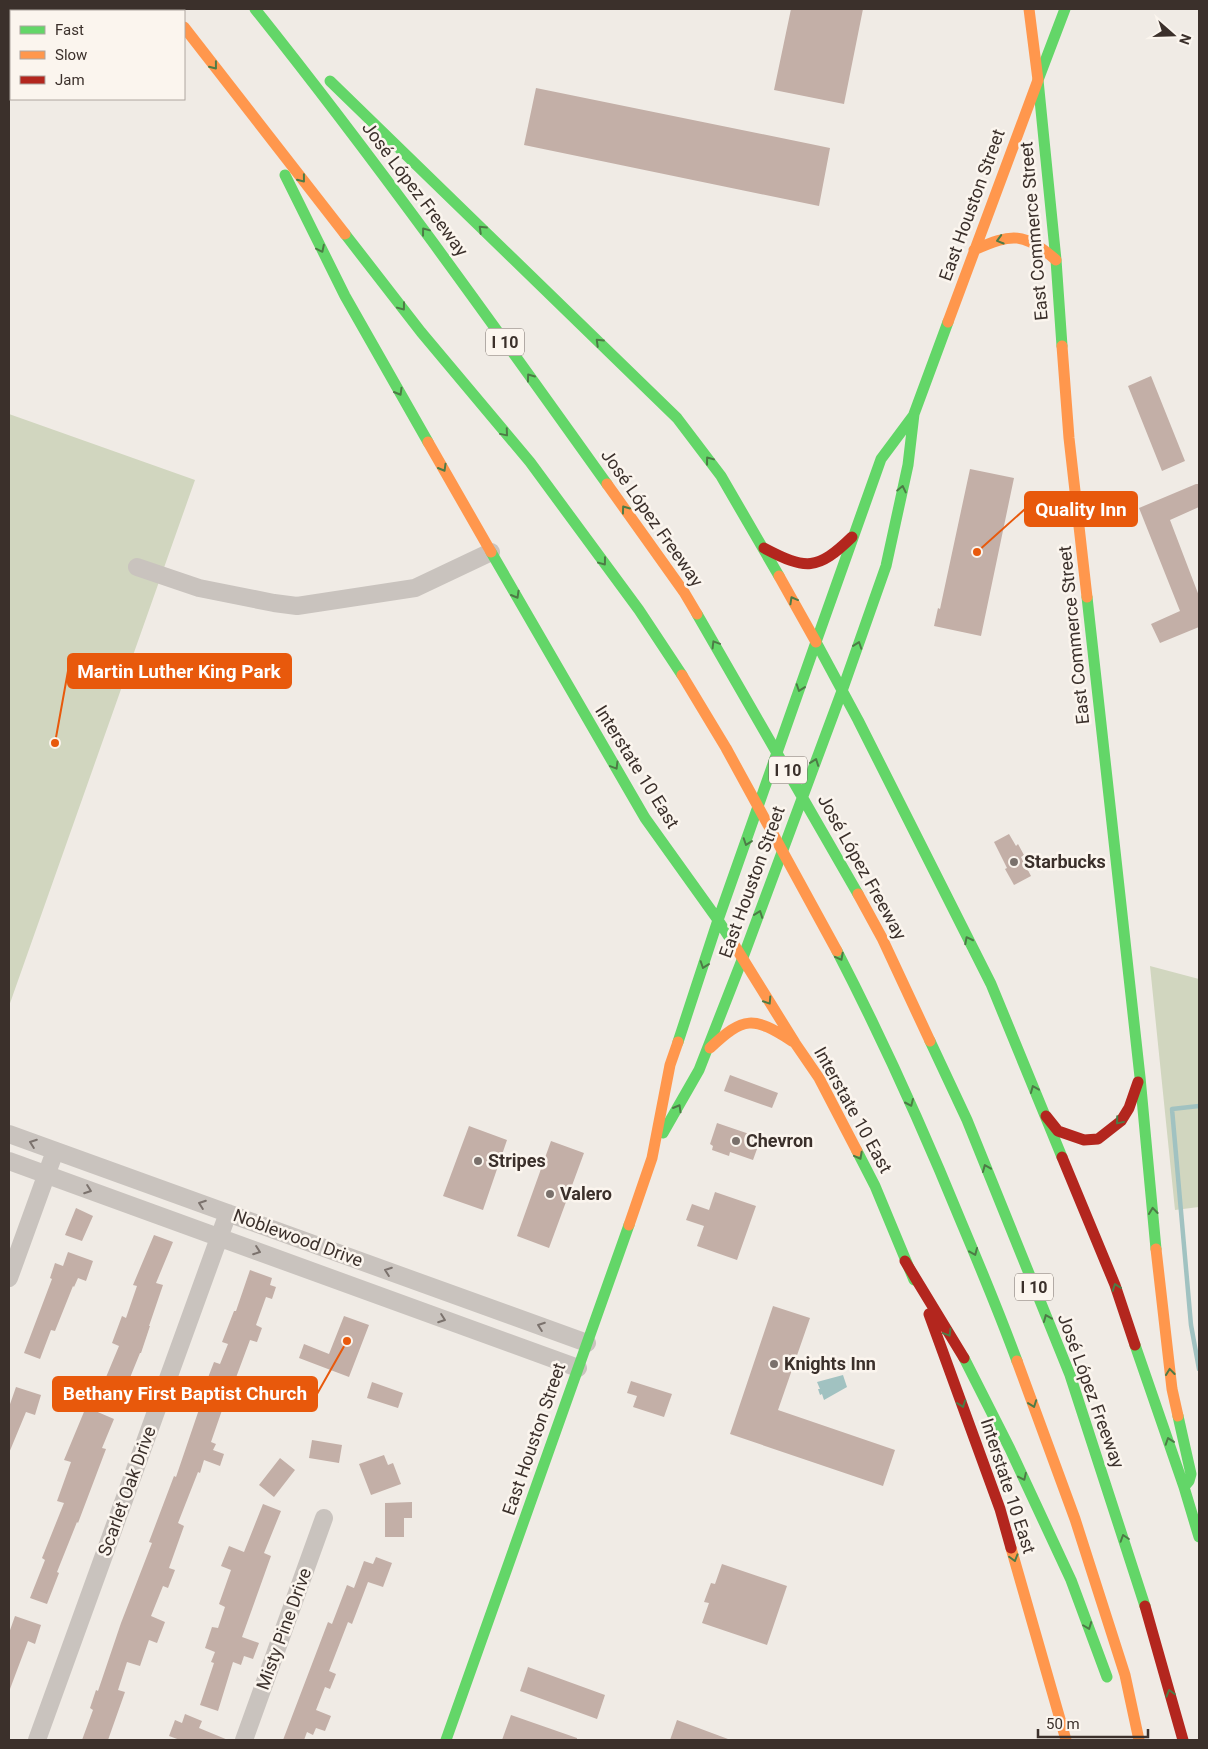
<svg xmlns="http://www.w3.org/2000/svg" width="1208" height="1749" viewBox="0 0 1208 1749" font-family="Roboto,sans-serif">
	<rect width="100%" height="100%" fill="#f0ebe5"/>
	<!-- green -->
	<path fill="#d1d6bf" d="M9,414L195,480L9,1006Z
		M1150,966L1199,979V1207L1175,1210Z"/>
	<!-- water -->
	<path fill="#a1c2c1" d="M843,1375L847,1387L824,1400L822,1394L820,1395L818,1389H820L817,1382Z"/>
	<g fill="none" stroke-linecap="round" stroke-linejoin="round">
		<!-- stream -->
		<path stroke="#a1c2c1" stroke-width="4.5" d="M1199,1106L1172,1109L1191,1325L1199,1369"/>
	</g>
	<!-- building -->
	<path fill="#c3afa7" d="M791,9H863L844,104L774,90Z
		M536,88L830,148L819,206L524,145Z
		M1151,376L1185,461L1162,471L1128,386Z
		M970,469L1014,478L981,636L934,626L938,608L940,609Z
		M1196,484H1199V507L1170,520L1199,596V627L1160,643L1151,624L1180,611L1139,508Z
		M1009,834L1016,846L1018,844L1024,855L1021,857L1031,876L1014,885L1005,869L1007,868L994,842Z
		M730,1075L778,1093L772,1108L724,1091Z
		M717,1123L761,1138L753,1160L730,1152L729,1156L712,1150L713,1146L710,1144Z
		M469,1126L507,1140L483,1210L443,1196Z
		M551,1141L584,1153L549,1248L517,1236Z
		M715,1192L756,1206L737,1260L697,1246L704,1226L686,1220L692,1204L709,1210Z
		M76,1208L93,1216L82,1241L65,1235Z
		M154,1235L173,1242L156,1283L163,1285L149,1326H150L141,1353H140L125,1390L104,1382L119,1346L112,1343L122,1316L126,1318L137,1286L133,1285Z
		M68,1252L93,1261L86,1281L78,1278L74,1287L73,1286L55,1331L51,1330L40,1359L24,1353L52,1279L50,1278L55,1263L63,1266Z
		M250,1270L272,1278L270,1285L276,1287L272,1299L266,1297L256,1325L262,1328L257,1342L250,1340L231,1391L229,1390L211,1442L216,1444L213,1450L224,1454L220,1466L204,1460L200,1473L198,1472L178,1523L184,1526L169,1568L175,1570L168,1588L163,1586L151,1616L165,1622L157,1643L149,1640L140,1666L127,1662L118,1690L125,1692L108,1740H82L93,1710L90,1708L96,1690L98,1691L121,1623L152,1543L149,1542L174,1476L176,1477L208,1383H206L214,1362L220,1364L228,1344L222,1342L234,1311H236Z
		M773,1306L810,1318L778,1410L895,1450L883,1486L730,1434Z
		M344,1316L369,1325L349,1377L299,1358L304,1344L329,1354Z
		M631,1381L672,1394L664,1417L633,1407L637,1396L627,1393Z
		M372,1382L403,1393L398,1408L367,1398Z
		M16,1387L41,1395L35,1415L26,1412L9,1453V1407Z
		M86,1407L114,1419L102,1448L106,1449L78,1523L77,1522L57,1572L59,1573L47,1604L30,1598L45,1560L42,1558L64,1503L57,1501L71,1462L64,1460Z
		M312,1440L342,1445L339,1463L309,1458Z
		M384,1455L388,1465L393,1463L401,1484L371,1495L359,1464Z
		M280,1458L295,1470L274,1497L259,1485Z
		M412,1502V1518H404V1537H385V1503Z
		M263,1504L281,1511L264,1553L271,1556L242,1637L259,1643L253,1659L244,1656L241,1665L233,1662L218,1711L200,1705L214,1663L211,1662L215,1652L205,1648L212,1627L218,1628L225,1607L219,1604L231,1570L221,1566L229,1546L244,1552Z
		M376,1557L392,1563L383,1587L368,1582L352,1624L348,1622L329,1671L336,1674L330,1689L325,1687L316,1710L331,1716L325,1731L316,1728L313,1735L307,1732L304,1740H283L328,1622L332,1624L347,1585L354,1588L364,1561L373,1564Z
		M722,1564L787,1586L767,1645L702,1623L709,1603L704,1602L711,1583L715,1584Z
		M15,1616L41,1625L35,1644L28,1641L10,1689L9,1633Z
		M528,1667L605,1695L597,1719L520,1691Z
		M185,1714L202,1721L199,1728L228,1740H180L169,1736L175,1720L182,1723Z
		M511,1715L577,1738V1740H502Z
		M677,1720L728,1739V1740H670Z"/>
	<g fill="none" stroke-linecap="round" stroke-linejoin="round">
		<!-- street -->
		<path stroke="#c9c3be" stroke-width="18" d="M137,567L199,588L274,603L297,606L415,588L491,552
			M9,1134L587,1343
			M9,1161L578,1368
			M9,1278L55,1151
			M37,1740L228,1213
			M244,1740L324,1518"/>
		<!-- fast -->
		<path stroke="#63d668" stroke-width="11" d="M169,9L171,11
			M255,9C378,163 492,323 607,484
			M330,81L677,418L721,476L779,576
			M285,175L345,296L428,442
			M345,234L421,332L530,462L639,610L682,675
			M1062,346L1056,260L1038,80L1065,9
			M491,552L645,818L718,920L733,943
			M1087,597L1140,1077L1156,1249
			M697,614L858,894
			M816,642L858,720L991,984L1062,1157
			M816,642L881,459L913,416
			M842,691L886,566L908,465L914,414L948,322
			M837,951C883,1040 924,1131 962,1224C981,1269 1000,1315 1017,1361
			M930,1041L967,1120L1070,1375L1145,1606
			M678,1042L718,920L816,642
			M663,1133L699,1070L742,960L842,691
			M857,1151L875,1186L914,1280
			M1135,1345L1184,1487L1199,1537
			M964,1358L1010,1449L1071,1580L1107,1677
			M1178,1416L1191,1474L1189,1481L1184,1487
			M446,1740L629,1225"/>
		<!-- slow -->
		<path stroke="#ff974d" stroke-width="11" d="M184,27L345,234
			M974,250C1012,233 1024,232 1056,260
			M948,322L1038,80L1029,9
			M1062,346L1069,438L1087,597
			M428,442L491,552
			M607,484L684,592L697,614
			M779,576L816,642
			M682,675L726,748L837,951
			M858,894L882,938L930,1041
			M733,943L795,1043L819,1078L857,1151
			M710,1048C744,1016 753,1016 792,1041
			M629,1225L652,1158L670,1065L678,1042
			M1156,1249L1172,1389L1178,1416
			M1017,1361L1075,1519L1125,1675L1139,1740
			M1011,1548L1066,1740"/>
		<!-- jam -->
		<path stroke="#b3261e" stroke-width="11" d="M764,548C806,570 817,571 852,537
			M1046,1116L1058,1131L1084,1140L1098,1139L1121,1121L1129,1108L1138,1082
			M1062,1157L1115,1285L1135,1345
			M905,1261L964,1358
			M929,1314L1000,1509L1011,1548
			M1145,1606L1183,1740"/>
	</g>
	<!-- one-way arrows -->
	<defs><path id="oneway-chevron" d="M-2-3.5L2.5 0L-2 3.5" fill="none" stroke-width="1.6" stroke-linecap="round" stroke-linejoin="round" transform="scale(1.25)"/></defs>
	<g stroke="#4d7b46">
		<use href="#oneway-chevron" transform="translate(214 66) rotate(52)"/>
		<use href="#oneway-chevron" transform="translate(302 179) rotate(52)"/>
		<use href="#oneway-chevron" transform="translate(482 229) rotate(-136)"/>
		<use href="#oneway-chevron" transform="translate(425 231) rotate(-127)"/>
		<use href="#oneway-chevron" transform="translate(1000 240) rotate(164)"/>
		<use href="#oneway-chevron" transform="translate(321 249) rotate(64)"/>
		<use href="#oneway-chevron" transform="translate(402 307) rotate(53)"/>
		<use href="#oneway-chevron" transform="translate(599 342) rotate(-136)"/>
		<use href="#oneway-chevron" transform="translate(530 377) rotate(-126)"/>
		<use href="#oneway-chevron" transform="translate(399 392) rotate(60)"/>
		<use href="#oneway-chevron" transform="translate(505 433) rotate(50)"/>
		<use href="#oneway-chevron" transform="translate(709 460) rotate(-127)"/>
		<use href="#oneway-chevron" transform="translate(443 468) rotate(60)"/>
		<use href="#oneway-chevron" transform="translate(902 489) rotate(-78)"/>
		<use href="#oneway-chevron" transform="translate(625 509) rotate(-126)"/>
		<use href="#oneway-chevron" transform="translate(603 562) rotate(53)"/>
		<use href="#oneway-chevron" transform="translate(516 595) rotate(60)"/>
		<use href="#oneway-chevron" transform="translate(793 600) rotate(-119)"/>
		<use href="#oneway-chevron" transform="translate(715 644) rotate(-121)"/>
		<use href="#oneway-chevron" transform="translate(858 645) rotate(-71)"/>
		<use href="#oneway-chevron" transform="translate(800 688) rotate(109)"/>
		<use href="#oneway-chevron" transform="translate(815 762) rotate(-70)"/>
		<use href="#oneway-chevron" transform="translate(615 766) rotate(59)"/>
		<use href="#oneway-chevron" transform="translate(747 842) rotate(109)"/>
		<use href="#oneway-chevron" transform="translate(759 914) rotate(-70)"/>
		<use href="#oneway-chevron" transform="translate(968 940) rotate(-117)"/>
		<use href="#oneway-chevron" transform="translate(840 957) rotate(62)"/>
		<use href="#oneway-chevron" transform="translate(704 965) rotate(109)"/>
		<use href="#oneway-chevron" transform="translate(768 1001) rotate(57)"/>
		<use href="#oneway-chevron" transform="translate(1034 1089) rotate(-112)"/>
		<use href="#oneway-chevron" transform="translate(910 1103) rotate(66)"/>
		<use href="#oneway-chevron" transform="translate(678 1108) rotate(-60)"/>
		<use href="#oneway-chevron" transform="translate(1119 1121) rotate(130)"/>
		<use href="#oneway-chevron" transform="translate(859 1156) rotate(62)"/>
		<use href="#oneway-chevron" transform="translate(986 1168) rotate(-112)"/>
		<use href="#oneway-chevron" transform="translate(1153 1211) rotate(-96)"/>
		<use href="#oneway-chevron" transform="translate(974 1252) rotate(67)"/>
		<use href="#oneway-chevron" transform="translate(1116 1287) rotate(-110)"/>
		<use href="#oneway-chevron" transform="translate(1047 1318) rotate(-112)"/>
		<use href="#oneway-chevron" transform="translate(948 1333) rotate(59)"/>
		<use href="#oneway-chevron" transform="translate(1170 1372) rotate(-97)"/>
		<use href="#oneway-chevron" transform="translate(962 1404) rotate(70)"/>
		<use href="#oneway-chevron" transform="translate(1033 1404) rotate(70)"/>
		<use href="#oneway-chevron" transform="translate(1169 1441) rotate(-109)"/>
		<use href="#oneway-chevron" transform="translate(1023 1477) rotate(65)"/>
		<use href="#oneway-chevron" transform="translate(1124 1538) rotate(-108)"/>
		<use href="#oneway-chevron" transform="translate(1014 1558) rotate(74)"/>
		<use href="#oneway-chevron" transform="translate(1088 1626) rotate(69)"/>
		<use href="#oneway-chevron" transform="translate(1170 1693) rotate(-106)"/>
	</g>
	<g stroke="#7b726d">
		<use href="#oneway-chevron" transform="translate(33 1143) rotate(-160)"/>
		<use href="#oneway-chevron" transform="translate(88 1190) rotate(20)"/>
		<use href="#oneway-chevron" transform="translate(202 1204) rotate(-160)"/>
		<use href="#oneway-chevron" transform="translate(257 1251) rotate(20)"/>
		<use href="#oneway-chevron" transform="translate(388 1271) rotate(-160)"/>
		<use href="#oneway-chevron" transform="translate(442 1319) rotate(20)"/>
		<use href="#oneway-chevron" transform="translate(541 1326) rotate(-160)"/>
	</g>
	<!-- markers -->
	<g fill="#7a716c" stroke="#fbf5ee" stroke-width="2">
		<circle cx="1014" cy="862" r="5"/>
		<circle cx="736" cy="1141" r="5"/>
		<circle cx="478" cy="1161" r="5"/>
		<circle cx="550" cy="1194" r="5"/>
		<circle cx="774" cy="1364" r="5"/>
	</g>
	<g text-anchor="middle" stroke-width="5" stroke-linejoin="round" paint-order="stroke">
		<!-- shield labels -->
		<g fill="#fbf5ee" stroke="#756b66" stroke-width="1">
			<rect x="486" y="328.5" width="38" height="27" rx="4"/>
			<rect x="769" y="756.5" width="38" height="27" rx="4"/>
			<rect x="1015" y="1273.5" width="38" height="27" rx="4"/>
		</g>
		<g font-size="16" font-weight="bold" fill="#3b302b">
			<text x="505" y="348">I 10</text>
			<text x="788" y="776">I 10</text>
			<text x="1034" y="1293">I 10</text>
		</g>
		<!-- street labels -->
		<g font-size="18" fill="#3b302b" stroke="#fbf5ee">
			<text transform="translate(415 189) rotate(53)" y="6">José López Freeway</text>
			<text transform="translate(972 205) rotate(-70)" y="6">East Houston Street</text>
			<text transform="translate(1034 231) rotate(-95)" y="6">East Commerce Street</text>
			<text transform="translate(652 518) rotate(55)" y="6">José López Freeway</text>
			<text transform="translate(1074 635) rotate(-96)" y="6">East Commerce Street</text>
			<text transform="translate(637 767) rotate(58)" y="6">Interstate 10 East</text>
			<text transform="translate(862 867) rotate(61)" y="6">José López Freeway</text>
			<text transform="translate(752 882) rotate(-70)" y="6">East Houston Street</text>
			<text transform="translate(853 1110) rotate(61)" y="6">Interstate 10 East</text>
			<text transform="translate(298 1238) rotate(20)" y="6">Noblewood Drive</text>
			<text transform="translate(1091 1391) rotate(70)" y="6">José López Freeway</text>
			<text transform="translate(534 1439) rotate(-71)" y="6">East Houston Street</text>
			<text transform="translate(1008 1486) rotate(72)" y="6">Interstate 10 East</text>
			<text transform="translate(127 1491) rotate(-70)" y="6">Scarlet Oak Drive</text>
			<text transform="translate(284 1629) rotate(-70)" y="6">Misty Pine Drive</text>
		</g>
		<!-- poi labels -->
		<g font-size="18" font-weight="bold" fill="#3b302b" stroke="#fbf5ee" text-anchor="start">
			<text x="1024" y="868">Starbucks</text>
			<text x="746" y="1147">Chevron</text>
			<text x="488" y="1167">Stripes</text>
			<text x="560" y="1200">Valero</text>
			<text x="784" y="1370">Knights Inn</text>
		</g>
	</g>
	<!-- callouts -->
	<path fill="none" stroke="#e8590c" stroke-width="2" d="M977 552L1025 509M55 743L68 671M347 1341L317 1394"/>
	<g fill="#e8590c" stroke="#fbf5ee" stroke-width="2">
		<circle cx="977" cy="552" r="5"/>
		<circle cx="55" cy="743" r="5"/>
		<circle cx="347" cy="1341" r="5"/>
	</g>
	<g fill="#e8590c" stroke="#e8590c" stroke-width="2">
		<rect x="1025" y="492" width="112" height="34" rx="5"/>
		<rect x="68" y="654" width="223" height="34" rx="5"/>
		<rect x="53" y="1377" width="264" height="34" rx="5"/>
	</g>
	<g font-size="19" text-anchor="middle" font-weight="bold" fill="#fff">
		<text x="1081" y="516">Quality Inn</text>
		<text x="179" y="678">Martin Luther King Park</text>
		<text x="185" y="1400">Bethany First Baptist Church</text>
	</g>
	<!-- border -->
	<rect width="1208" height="1749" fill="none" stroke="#3b302b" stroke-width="20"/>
	<!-- legend -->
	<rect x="10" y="10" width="175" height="90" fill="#fbf5ee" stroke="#aea6a0"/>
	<rect x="20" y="26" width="25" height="8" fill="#63d668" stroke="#aea6a0"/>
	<text x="55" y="35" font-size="15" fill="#3b302b">Fast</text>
	<rect x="20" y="51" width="25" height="8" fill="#ff974d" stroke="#aea6a0"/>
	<text x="55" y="60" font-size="15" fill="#3b302b">Slow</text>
	<rect x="20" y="76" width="25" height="8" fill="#b3261e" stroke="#aea6a0"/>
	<text x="55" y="85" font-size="15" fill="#3b302b">Jam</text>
	<!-- north arrow -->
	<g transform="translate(1173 35) rotate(110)" stroke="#fbf5ee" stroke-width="4" paint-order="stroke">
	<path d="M0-4L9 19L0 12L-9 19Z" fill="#3b302b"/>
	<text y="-8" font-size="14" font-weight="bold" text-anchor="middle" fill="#3b302b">N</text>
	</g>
	<!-- scale -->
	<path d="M1038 1729v8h110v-8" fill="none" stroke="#3b302b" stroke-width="2.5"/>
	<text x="1046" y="1729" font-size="15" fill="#3b302b" stroke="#fbf5ee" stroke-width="4" paint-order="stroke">50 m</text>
</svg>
